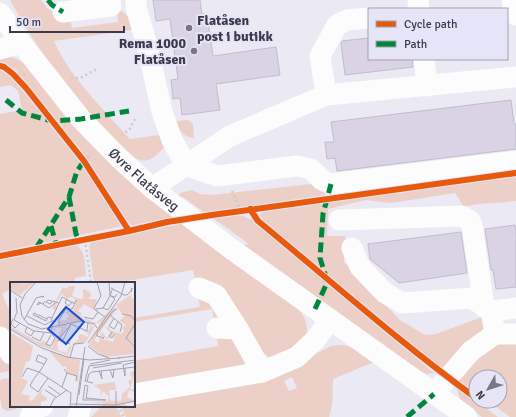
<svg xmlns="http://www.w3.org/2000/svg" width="516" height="417" viewBox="0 0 516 417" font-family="Signika,sans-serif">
	<rect width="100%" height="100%" fill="#eae9f4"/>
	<!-- green -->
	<path fill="#ecd0c8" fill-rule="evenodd" d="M10,0H41L48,9L70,17L72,28L118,22L117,12L119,10C129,14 130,20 132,30L54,41C69,76 104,110 130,139L159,135L165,146C159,153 151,163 140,160C128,157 120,146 112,137C72,97 37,50 10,0Z
		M0,56C11,55 19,60 28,66L296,305C304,315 312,329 303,341C298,346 283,355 276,359L269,357L263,352L220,287L210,281L195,279L193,270L114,283H94L89,246L92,242L176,225L167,218L133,225L128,223L85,156L16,70L9,66L0,63Z
		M0,70L9,74L81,163L122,226L0,252V114L22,110L18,91L11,85L0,87Z
		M188,120L193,124L194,138C183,137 179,131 176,121Z
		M516,177V201C498,204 482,202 464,207L455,193L391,203L366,200L328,209L327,236H345L344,262L400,320L425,335L436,334L485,316L486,330L442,370L282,236C273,230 264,225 260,215L264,211L280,208Z
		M311,184L324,187L325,195L205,213L183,197L178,198L180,193L192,190L200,194L212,195Z
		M235,215L243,216L253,221L434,373L427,374L421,372L243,245L249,244L213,218Z
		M75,245C86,248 85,267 86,276L75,278V283H11V289L2,294L11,315V339L0,327V260Z
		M202,294L221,318L214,320L212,309L134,322V318L200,307L198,297Z
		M217,336H235L247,361L244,365L134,386V361L218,346Z
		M516,340V417H510L488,401H500V377H476V393L456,379L487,347Z
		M338,345C353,345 362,353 374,362L333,379C332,394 334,403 329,417H126L120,406H134V400L309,357L331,346ZM292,377L297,388L289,391L284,381Z
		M0,349L8,362L10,369L9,371L0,373Z
		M11,378V406H17V407L16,409L7,411L2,408L0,398V381L2,379Z
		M456,387L498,417H482L460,399Z
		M104,406H115L122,417H91L100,408Z"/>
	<!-- building -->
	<path fill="#d9d3e5" stroke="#c1bdca" d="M153,0H200L202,14H207L213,56L276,47L280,75L216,84L220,110L182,115L180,98L173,99L171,80L178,79L170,19L156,21Z
		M369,38V59H412L413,67L345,75L341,43L342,41Z
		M511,100L514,124H516V149L337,171L335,158L327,159L325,142H334L331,122Z
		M515,225L516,235V287L496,289L493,270H491L485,229Z
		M461,232L467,273L399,283L370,259L368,244Z"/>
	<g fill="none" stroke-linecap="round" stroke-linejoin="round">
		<!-- path -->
		<path stroke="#cacacf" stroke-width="2.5" stroke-dasharray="2 3" stroke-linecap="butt" d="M13,74L25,75
			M71,78H80L97,69
			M121,135L129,130L135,119
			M84,161L92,154
			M232,191L241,211
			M85,240L91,283
			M117,406L124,417"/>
		<!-- minor -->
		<g stroke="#fcfcfd" stroke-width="21">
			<path d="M136,0V7L148,49L162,112L172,140L186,165L217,176L297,166L311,169L322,180L331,184L516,161"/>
			<path d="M418,0L419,9"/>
			<path d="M512,0L514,13L516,15"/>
			<path d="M63,12L111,6L110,0"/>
			<path id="s1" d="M0,13L21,43L81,119L118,157L152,188L230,248L467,417"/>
			<path d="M0,49L21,43"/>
			<path d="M424,59L427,86"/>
			<path d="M326,95L320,56L337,25L347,20L369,18"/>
			<path d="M152,188L230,136L326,95L516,77"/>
			<path d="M339,220L462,216L470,221L472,225L484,307"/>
			<path d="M352,248L360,267L385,293L402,303L472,298L491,311L495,334"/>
			<path d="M199,288L216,295L238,329"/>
			<path d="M491,311L516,308"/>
			<path d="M217,328L238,329L262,372"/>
			<path d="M0,337L11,354"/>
			<path d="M134,394L262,372L297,357L316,339L330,319"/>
			<path d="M434,394L471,351L495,334H516"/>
			<path d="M30,417L34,409L43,406"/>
			<path d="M78,417L81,406"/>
		</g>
		<!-- quiet -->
		<path stroke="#00873e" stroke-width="5" stroke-dasharray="10 5" stroke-linecap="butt" d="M48,0L52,5L63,12
			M6,100L22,113L52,121L81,119L129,111
			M69,197L76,234L79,241
			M51,226L56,244
			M36,248L69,197L77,171L84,161
			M315,309L326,285V277L320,258L323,214L331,184
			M407,417L434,394"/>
		<!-- cycleway casing -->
		<g stroke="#e6e5f8" stroke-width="8">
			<path id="cycleway" d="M0,66L4,67L13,74L26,88L84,161L129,231
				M250,209L258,221C330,280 400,343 476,398
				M0,256L129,231L167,222L212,215L516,173"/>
		</g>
		<!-- cycleway -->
		<use href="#cycleway" stroke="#e8590c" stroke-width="6"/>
	</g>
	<!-- markers -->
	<g fill="#787787" stroke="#e6e5f8" stroke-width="1.5">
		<circle cx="189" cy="28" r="4"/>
		<circle cx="194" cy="51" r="4"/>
	</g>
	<g text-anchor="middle" stroke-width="4" stroke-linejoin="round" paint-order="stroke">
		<!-- poi labels -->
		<g font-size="14" font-weight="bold" fill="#3a3a4c" stroke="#e6e5f8" text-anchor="start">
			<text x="197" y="25">Flatåsen<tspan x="197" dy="16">post i butikk</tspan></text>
			<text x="186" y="48" text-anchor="end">Rema 1000<tspan x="186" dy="16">Flatåsen</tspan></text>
		</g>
		<!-- street labels -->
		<g font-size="14" fill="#3a3a4c" stroke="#e6e5f8">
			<text dy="5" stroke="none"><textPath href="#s1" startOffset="221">Øvre Flatåsveg</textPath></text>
		</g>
	</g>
	<!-- overview -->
	<g transform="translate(10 282)">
		<rect width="125" height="125" fill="#eae9f4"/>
		<path d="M0,0L15,2L25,0L10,13L0,7ZM59,4H65L62,14L71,17H73V7L80,10L81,14L78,17H87L84,26L87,28V30L74,22L68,29L72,32L69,37L73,34L72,39L50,42L49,39L56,38L59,33L54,30L63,28L68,19L64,21L62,20L66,17L61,15L57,17L52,12L47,19L46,28L42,26L53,5L57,7ZM122,12L121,17L125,16V38L112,32L106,23ZM105,25L106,28L84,58L89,61V56L103,60L106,52L97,57L90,53L92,50L97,56L101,51L96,46L97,44L102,49L112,52L114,48L112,46L116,43L109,39L114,34H119L124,38L125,59L123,62L117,59L125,65L124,72L94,75L79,63L91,40L85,42L75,39L74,38V36L86,41L96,32L91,30L96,32ZM58,42L47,62L48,68L57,71L59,65L69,57L68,54L72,52L77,55L79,52L72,48L78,49L81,45L78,42L84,45L76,60L62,63L58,73L60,74L31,64L0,46V44L28,60L31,61V58L33,61V58L42,66L46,55L42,52L47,55L52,46H46L44,50L43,46ZM0,50L23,64L20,79L16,80L11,96L18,99L11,112L20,114L19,118L22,119L33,106L31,112L36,115L37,118L31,120V125H0ZM39,69L70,78L68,100L56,97L64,99L67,95L57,90L56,84L53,85ZM125,89L120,107H125V110L119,108L117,115L125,119L107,122V114L108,119H111L112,112L120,105L118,99L122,97L120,90ZM105,100L106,108H99L100,118L116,122V124L92,125L93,121H77L98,119L99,115L93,109L90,115L91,108L83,103Z" fill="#ecd0c8"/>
		<path fill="none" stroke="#a4a3b1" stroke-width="1" d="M26,0L15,12L10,23L12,34L18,42L32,47L71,39L84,42L87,46M87,0L91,14L84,26L88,30M99,0L100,14L102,8M0,8L12,16M104,8L101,6L114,13H117L121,9L122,6L121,10M6,16L7,32M57,17L55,21L59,24L62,20M35,19L33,22L39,26L45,21M42,20L40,22L36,20L38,18L49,21M31,21L27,23L29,20L33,22M93,26L98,28L105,17L101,14L105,15L107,12M55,27H62L67,18M86,27L93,26L100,14M6,32L4,38L24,49L41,51L42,45M112,32L121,34L125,39M100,33L112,43L110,50M17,34L35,43L43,38L41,40M28,35L23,33L24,31L28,33M74,35L83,37L88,30L95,35M104,36L99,44L104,47L108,40M3,37L1,42L5,46L10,41M37,37L29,33L28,35L36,39L38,35L42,36M14,38L26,16L33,14L34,15H32M41,38L52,15L65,22M61,42L77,49L78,40M125,42L116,56L125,65M49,43V38L55,28L54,26V29M17,45L15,50L21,54L24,49M0,47L32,66L57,75L79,78L110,76M102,50L99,54L102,56L105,52M41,53L36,62L41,64L45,56L41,51M22,55L30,59L34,51M92,56H94L87,54V51L103,29L107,27M52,60L61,42M78,61L111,14L115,0M60,62L48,58L61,42M78,64L88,72L99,76M60,75L64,62L74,61M108,76L125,74M34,82L26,79L28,73L37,77L35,81L30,89L23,98L20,104L28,110L38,96M80,82L100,78M83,86L112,81M115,86V94L113,83L125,80M100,88L103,96L104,87M89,89L92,97L91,89M57,91L67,94L66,98M12,95L17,86L29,90L61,111L60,125M77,99L79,92L82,90L125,85M83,101L75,99L79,84L125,78M75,103L73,118H96L76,116M75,103L78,104L76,117M38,104L51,113M52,105L57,91L54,87M35,108L46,115M106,109V123M69,113L74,77M61,122L106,123L125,119M40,125L44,117L57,108M66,125L75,65"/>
		<path fill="#1d4ed8" fill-opacity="0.15" stroke="#1d4ed8" stroke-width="2" d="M56,25L74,40L56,62L38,47Z"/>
		<rect width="125" height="125" fill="none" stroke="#3a3a4c" stroke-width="2"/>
	</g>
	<!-- legend -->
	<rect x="368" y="8" width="140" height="52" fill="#e6e5f8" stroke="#a1a1b3"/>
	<rect x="376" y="21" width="20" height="6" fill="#e8590c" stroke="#a1a1b3"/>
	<text x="404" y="28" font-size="12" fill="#3a3a4c">Cycle path</text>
	<rect x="376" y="41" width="20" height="6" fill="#00873e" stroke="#a1a1b3"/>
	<text x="404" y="48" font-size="12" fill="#3a3a4c">Path</text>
	<!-- north arrow -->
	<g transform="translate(488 389) rotate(231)"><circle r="19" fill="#e6e5f8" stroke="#a1a1b3"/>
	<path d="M0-3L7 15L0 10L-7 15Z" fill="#787787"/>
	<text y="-6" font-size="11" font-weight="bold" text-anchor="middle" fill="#3a3a4c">N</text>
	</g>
	<!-- scale -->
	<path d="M10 26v6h114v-6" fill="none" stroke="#3a3a4c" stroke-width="2"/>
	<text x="16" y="26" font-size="12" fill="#3a3a4c" stroke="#e6e5f8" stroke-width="3" paint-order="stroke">50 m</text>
</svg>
